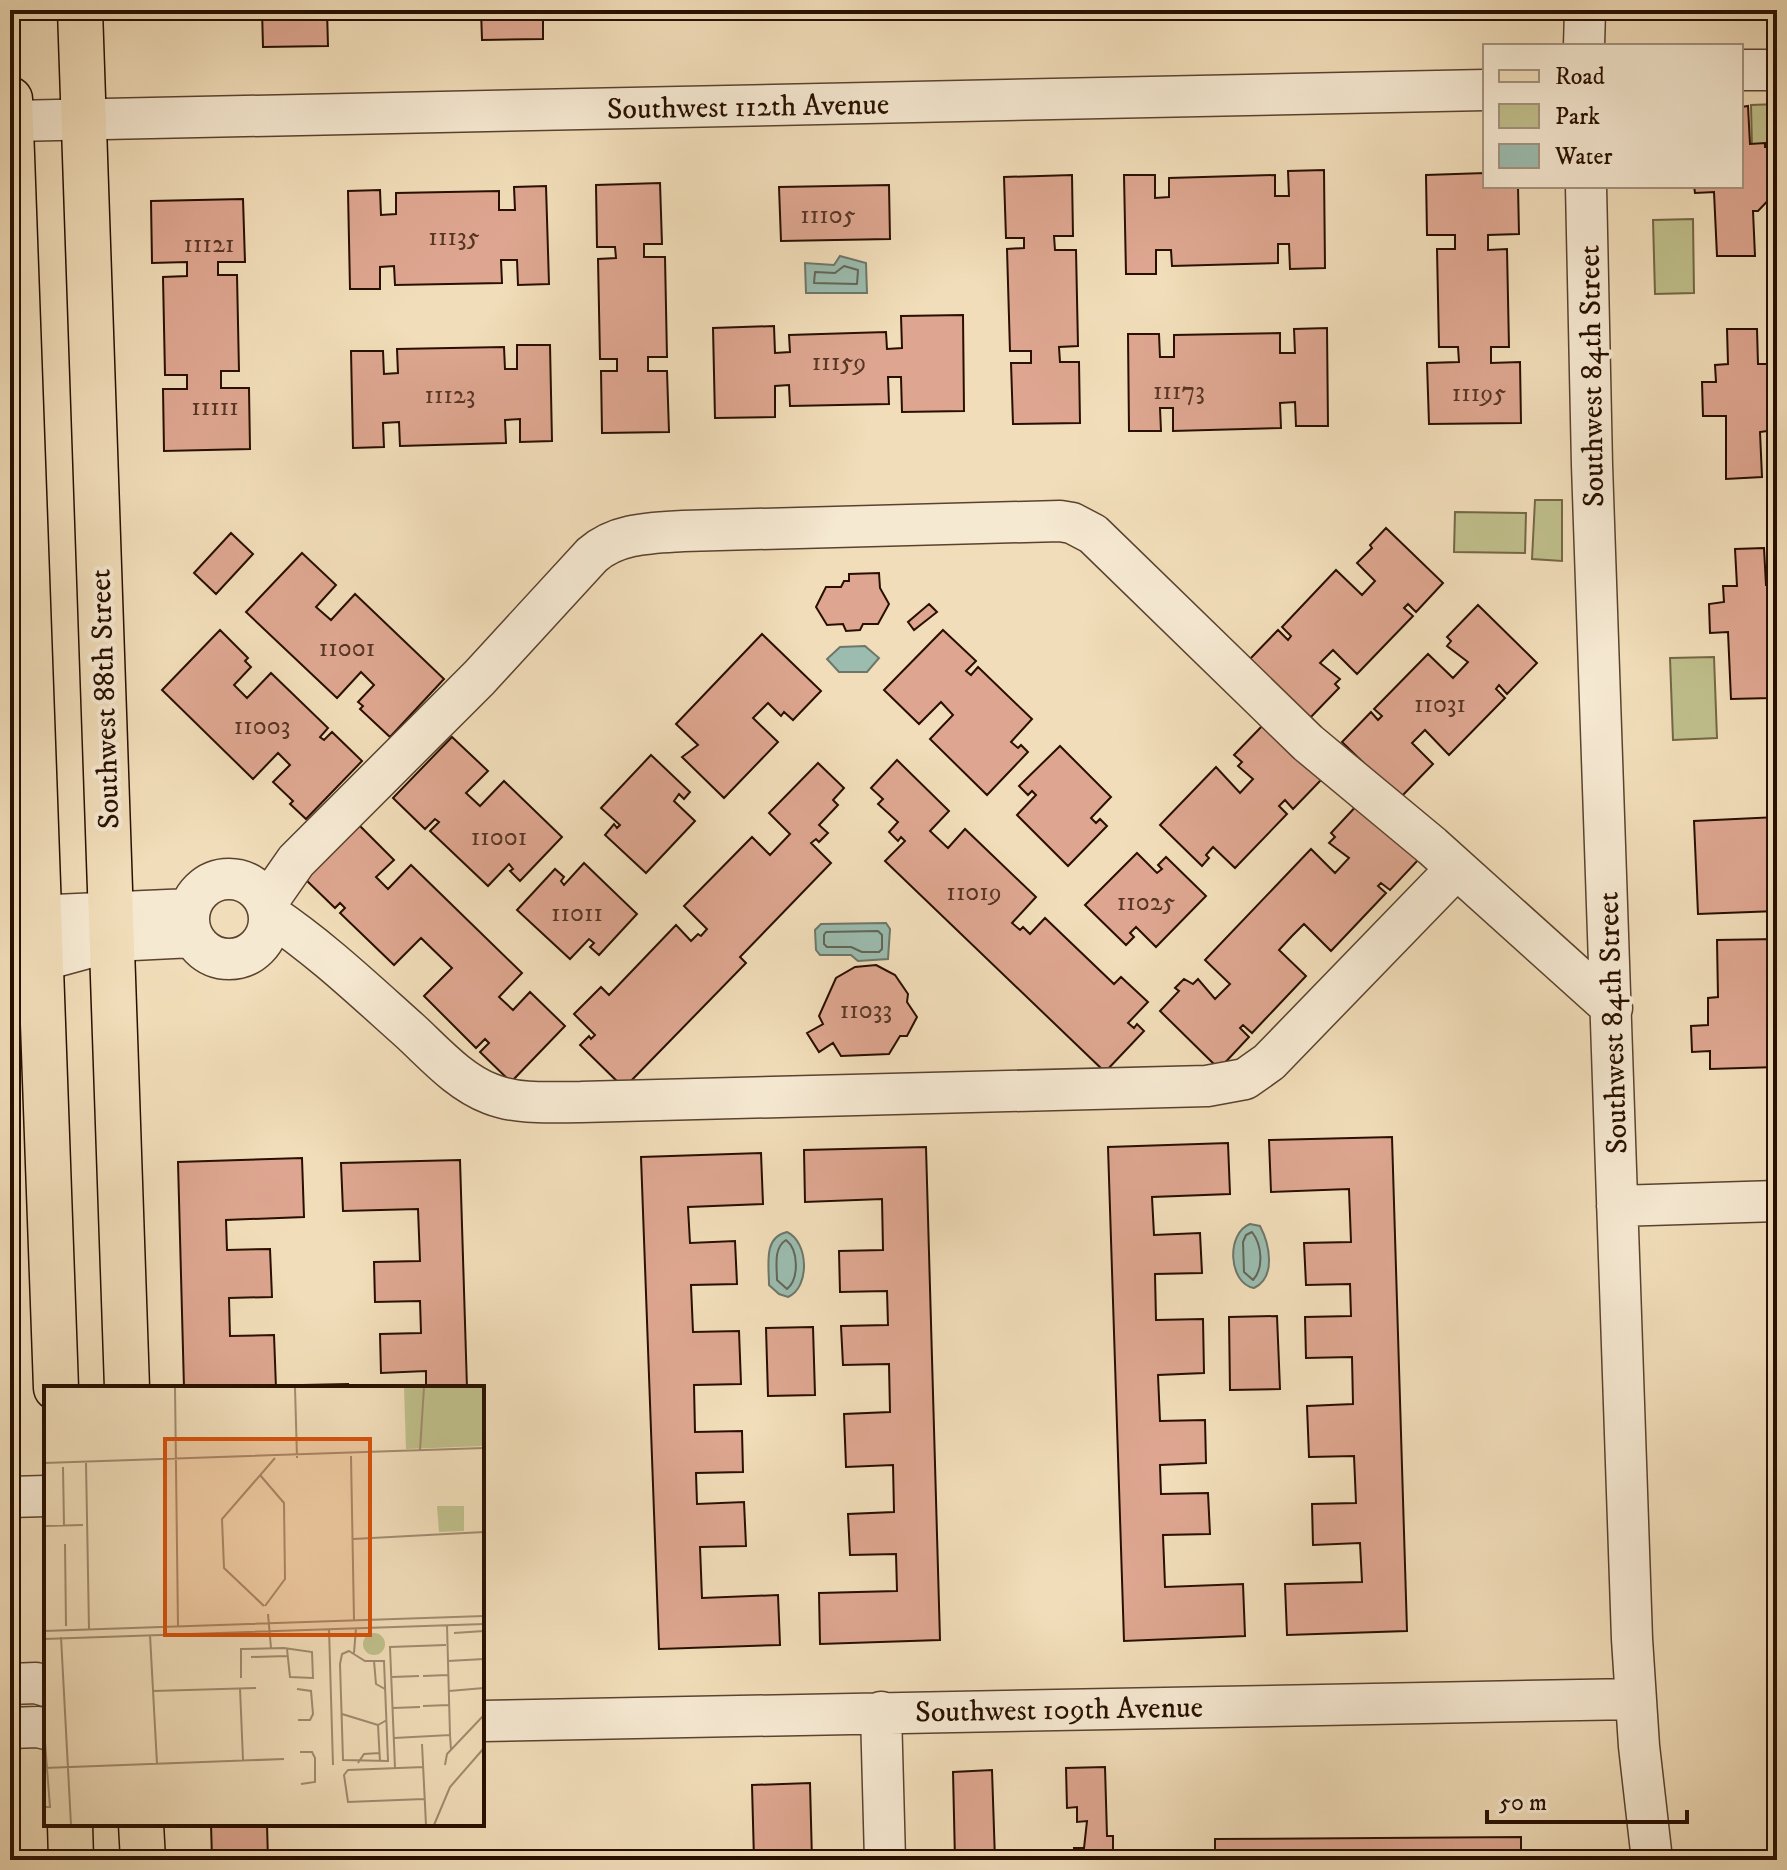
<svg xmlns="http://www.w3.org/2000/svg" width="1787" height="1870" viewBox="0 0 1787 1870" font-family="'IM FELL DW Pica',serif">
	<rect width="100%" height="100%" fill="#f1ddb9"/>
	<filter id="stains"><feTurbulence type="fractalNoise" baseFrequency=".0025" numOctaves="4"/><feColorMatrix values="0 0 0 0 .2 0 0 0 0 .09 0 0 0 0 .02 0 0 0 .5 -.17"/></filter>
	<radialGradient id="worn" r=".72"><stop offset=".6" stop-color="#630" stop-opacity="0"/><stop offset="1" stop-color="#630" stop-opacity=".3"/></radialGradient>
	<!-- green -->
	<path fill="#bfbf8b" stroke="#746746" stroke-width="2" d="M1777,104V146L1752,147L1751,105Z
		M1693,219L1694,293L1655,294L1653,220Z
		M1535,500H1562V561L1532,559Z
		M1455,512L1526,513L1525,553L1454,552Z
		M1714,657L1717,738L1673,740L1670,658Z"/>
	<!-- water -->
	<path fill="#9bbcaf" stroke="#6d7769" stroke-width="2" d="M840,256L866,263L867,293H806L805,263L834,265Z
		M865,646L879,658L867,672H839L827,659L840,647Z
		M886,923L890,929L888,959L858,961L851,955H820L816,950L815,930L821,924Z
		M1250,1224L1260,1226C1269,1243 1277,1277 1254,1288C1228,1283 1226,1233 1250,1224Z
		M787,1232C809,1242 810,1288 788,1297L779,1294L769,1285C769,1265 763,1237 787,1232Z"/>
	<g fill="none" stroke-linecap="round" stroke-linejoin="round">
		<!-- shore -->
		<path stroke="#626658" stroke-width="2" d="M844,266L858,270L857,284L814,283L815,272L835,273Z
			M878,931L882,935V949L879,952H862L851,947H827L824,944V935L826,932Z
			M1252,1232C1262,1245 1264,1268 1253,1280L1244,1272L1243,1242L1246,1235Z
			M786,1240C799,1250 799,1279 787,1289L777,1280C777,1267 773,1248 786,1240Z"/>
	</g>
	<!-- building -->
	<path fill="#dea690" stroke="#280f00" stroke-width="2" d="M262,10H327L328,46L263,47Z
		M481,10H543V39L482,40Z
		M1349,10H1412V16L1349,18Z
		M1748,106L1750,144L1765,143V147H1777V191L1758,211H1753L1755,256H1717L1714,192L1695,193L1694,186H1741V107Z
		M1324,170L1325,268L1290,269L1289,244H1278V263L1172,266L1171,250H1156V274H1126L1124,175H1155V198L1169,197V178L1275,175V196H1289L1288,171Z
		M1485,173V186H1518L1519,234L1488,235V250L1507,249L1509,347H1491V363L1520,362L1521,423L1429,424L1427,363L1459,362L1458,347H1439L1437,249H1455V235H1427L1426,175Z
		M1072,175L1073,236H1054L1055,250H1076L1078,346L1059,347L1060,362H1079L1080,423L1013,424L1011,363H1031V351H1010L1007,249L1024,248V238H1006L1004,177Z
		M660,183L662,244H644V257H665L667,357H648V371H667L669,432L602,433L601,371H617V359H600L598,259L616,258L615,247H597L596,185Z
		M889,185L890,239L781,241L779,187Z
		M546,186L549,284L518,285L517,260H501L502,283L395,285L394,266L380,267V289H350L348,191L380,190L381,215L396,214V193L499,191V210H515L514,187Z
		M243,199L245,262H218V275H237L239,371H221V388H249L250,449L164,451L163,389H187V375H165L163,277L187,276V262L152,263L151,201Z
		M963,315L964,411L902,412L901,377H888L889,404L790,406L789,385L775,386V417L715,418L713,328L774,326L775,353L790,352L789,335L886,332L887,349L902,348L901,316Z
		M1327,328L1328,426H1296L1295,402L1280,403L1281,428L1173,431V408H1160L1161,431H1129L1128,334H1159L1160,357H1174V335L1280,333V353H1295L1294,329Z
		M1727,329H1757L1758,364H1772V367H1777V420L1767,431L1760,432L1762,477L1726,479V416H1703L1702,382H1716L1715,365L1728,364Z
		M517,345H550L552,441L520,442V419L505,420L506,443L400,446L399,422L383,423L384,447L353,448L351,351H383L384,374L398,373L397,349L504,347L505,369H517Z
		M1386,528L1443,583L1416,612L1408,604L1404,608L1413,616L1357,674L1333,650L1320,663L1340,679L1335,684L1339,688L1308,720L1248,661L1278,630L1288,640L1291,636L1282,627L1336,570L1362,595L1375,581L1357,563L1372,548L1370,545Z
		M231,533L253,554L216,594L194,573Z
		M1764,548L1766,585H1777V650L1769,653L1771,698L1731,699L1728,632L1710,633L1709,604L1724,602L1723,586H1737L1735,549Z
		M302,553L336,585L316,607L331,620L355,594L444,679L390,737L360,709L363,706L358,702L374,685L361,672L337,698L246,612Z
		M879,573L880,588L889,604L878,624H863L860,630L846,631L843,624L827,625L816,607L826,587H841L844,581H849V574Z
		M929,604L937,612L914,630L908,622Z
		M1478,605L1537,663L1507,694L1499,685L1496,689L1505,698L1449,755L1425,730L1412,743L1433,764L1400,798L1342,742L1371,712L1378,720L1382,716L1374,709L1428,654L1453,678L1468,662L1447,646L1451,641L1447,637Z
		M220,630L248,658L245,661L251,667L234,685L247,698L271,673L328,728L320,737L324,740L332,732L362,761L306,819L290,804L293,801L273,782L290,765L278,753L253,779L162,690Z
		M943,630L976,661L966,671L971,675L978,667L1032,719L1011,742L1018,748L1021,745L1028,752L987,795L930,739L953,715L941,702L919,724L884,690Z
		M762,634L821,691L793,720L784,712L781,716L768,703L753,718L778,742L724,798L682,757L698,745L676,724Z
		M1264,724L1321,780L1293,809L1285,800L1279,806L1287,814L1235,868L1213,847L1206,855L1209,858L1202,866L1160,825L1216,767L1240,793L1253,779L1238,766L1242,762L1234,755Z
		M452,737L488,771L466,793L480,806L504,781L562,837L520,881L510,871L513,869L509,864L488,886L430,831L439,822L435,819L425,829L393,798Z
		M1060,746L1111,797L1091,818L1096,823L1100,819L1107,826L1068,866L1017,815L1036,795L1032,791L1028,795L1019,786Z
		M651,755L690,792L684,799L679,794L674,801L695,821L646,873L605,835L614,824L617,828L620,825L601,808Z
		M897,760L949,811L930,831L948,848L965,829L1036,897L1012,923L1020,930L1023,927L1030,934L1045,918L1114,984L1121,977L1148,1002L1128,1023L1134,1028L1137,1024L1144,1031L1105,1072L885,861L905,841L901,837L898,841L889,832L898,822L878,804L883,799L871,788Z
		M818,763L844,788L833,800L838,805L819,825L828,833L819,842L816,839L811,843L831,863L740,957L746,963L624,1088L580,1045L589,1036L591,1039L595,1035L574,1014L601,987L609,995L676,925L691,941L698,934L701,936L707,929L684,906L752,837L770,855L790,834L769,813Z
		M1360,802L1419,859L1390,890L1381,883L1378,886L1386,893L1331,951L1304,924L1292,936L1279,950L1306,976L1252,1033L1243,1025L1240,1028L1249,1037L1219,1069L1160,1011L1179,991L1175,988L1184,979L1193,984L1198,979L1215,999L1230,984L1205,960L1311,849L1335,873L1349,858L1329,843L1335,837L1331,833Z
		M1777,817V911L1698,914L1694,821Z
		M358,824L394,860L376,877L388,889L411,865L522,973L499,997L513,1010L530,992L565,1026L511,1082L480,1052L489,1043L485,1039L476,1048L424,996L452,968L421,938L394,965L340,913L345,908L340,903L335,908L305,879Z
		M1137,853L1157,873L1162,869L1158,865L1166,857L1206,896L1156,947L1136,927L1130,933L1134,937L1126,945L1085,905Z
		M584,863L637,914L599,955L590,947L594,943L589,939L570,959L517,910L555,869L564,877L561,881L564,885Z
		M1777,939V1067L1710,1069V1051L1692,1052L1691,1026L1708,1025V998L1718,997L1717,940Z
		M876,965L895,975L908,994L907,1002L917,1017L907,1036H900L889,1054L841,1056L833,1043L819,1052L807,1033L823,1024L819,1016L836,978L855,967Z
		M1392,1137L1407,1631L1287,1635L1285,1584L1362,1582L1360,1543L1313,1545L1312,1504L1356,1503L1354,1456L1309,1457L1307,1406L1353,1404L1352,1357L1306,1358L1305,1317L1351,1316L1350,1284L1306,1285L1304,1243L1351,1242L1349,1189L1271,1192L1269,1140Z
		M1228,1143L1230,1194L1152,1197L1154,1235L1200,1233L1202,1273L1155,1274L1156,1320L1203,1319L1204,1373L1158,1375L1160,1421L1205,1420L1206,1463L1160,1465L1161,1494L1208,1493L1210,1534L1163,1535L1165,1587L1243,1584L1245,1636L1124,1641L1108,1147Z
		M926,1147L940,1640L820,1644L819,1593L897,1591L896,1554L850,1555L848,1514L894,1512L893,1465L846,1467L844,1414L890,1412L889,1364L843,1365L841,1326L888,1325L887,1291L840,1292L839,1251L883,1250L882,1199L805,1202L804,1150Z
		M761,1153L763,1204L688,1207L690,1243L735,1241L737,1284L691,1285L693,1332L739,1331L741,1384L694,1385L695,1432L742,1431L743,1472L696,1473L697,1504L744,1502L746,1546L700,1547L702,1598L778,1595L780,1645L659,1649L641,1157Z
		M302,1158L304,1217L226,1220L227,1250L270,1249L272,1297L229,1298L230,1336L274,1335L276,1388H184L178,1162Z
		M460,1160L467,1388H426V1371L381,1373L380,1334L421,1333L420,1301L375,1302L374,1262L420,1261L418,1209L343,1211L341,1163Z
		M1277,1316L1280,1389L1230,1390L1229,1317Z
		M813,1327L815,1395L768,1396L766,1328Z
		M348,1384V1388H305L304,1385Z
		M1105,1767L1107,1836H1113V1858H1121V1860H1075L1074,1848H1084L1087,1821L1077,1822V1807L1067,1808L1066,1768Z
		M992,1770L995,1860H955L953,1772Z
		M810,1783L812,1860H754L752,1785Z
		M211,1824H267L268,1860H212Z
		M1521,1837V1860H1215V1839Z
		M511,1855H598V1860H511Z"/>
	<g fill="none" stroke-linecap="round" stroke-linejoin="round">
		<!-- minor casing -->
		<g stroke="#5a422e" stroke-width="43">
			<path id="minor" d="M1584,46L1585,10
				M1741,70H1777
				M11,121L1485,90
				M1586,186L1592,465L1632,1639L1639,1746L1652,1860
				M189 919a40 40 0 1 1 80 0a40 40 0 1 1-80 0Z
				M266,904L296,861L479,678L592,555C617,533 651,533 683,531L1060,521L1072,523L1093,534L1308,743L1432,846L1612,1008
				M269,914C320,948 364,990 410,1031C434,1053 459,1082 491,1094C519,1105 552,1102 581,1102L1207,1086L1245,1079L1269,1062L1456,869
				M10,917L190,909
				M10,962L40,961L113,941L193,937
				M1617,1206L1777,1201
				M10,1497L46,1496
				M10,1684L36,1683L46,1686
				M881,1712L885,1860
				M482,1721L1635,1699
				M10,1728L38,1727L46,1729"/>
		</g>
		<!-- major casing -->
		<g stroke="#280f00" stroke-width="47">
			<path id="major" d="M80,10L127,1388
				M10,99L56,1388
				M70,1824L71,1860
				M141,1824L143,1860"/>
		</g>
		<!-- minor -->
		<use href="#minor" stroke="#f6e9d2" stroke-width="40"/>
		<!-- major -->
		<use href="#major" stroke="#f1ddb9" stroke-width="44"/>
	</g>
	<g text-anchor="middle" stroke-width="8" stroke-linejoin="round" paint-order="stroke">
		<!-- number labels -->
		<g font-size="26" fill="#563524">
			<text x="828" y="223">11105</text>
			<text x="454" y="245">11135</text>
			<text x="209" y="252">11121</text>
			<text x="839" y="370">11159</text>
			<text x="1179" y="399">11173</text>
			<text x="1479" y="401">11195</text>
			<text x="450" y="403">11123</text>
			<text x="215" y="415">11111</text>
			<text x="347" y="656">11001</text>
			<text x="1440" y="712">11031</text>
			<text x="262" y="734">11003</text>
			<text x="499" y="845">11001</text>
			<text x="974" y="900">11019</text>
			<text x="1146" y="910">11025</text>
			<text x="577" y="921">11011</text>
			<text x="866" y="1018">11033</text>
		</g>
		<!-- street labels -->
		<g font-size="30" fill="#280f00" stroke="#f6e9d2">
			<text transform="translate(748 106) rotate(-1)" y="10">Southwest 112th Avenue</text>
			<text transform="translate(1591 376) rotate(-91)" y="10">Southwest 84th Street</text>
			<text transform="translate(104 699) rotate(-92)" y="10">Southwest 88th Street</text>
			<text transform="translate(1612 1023) rotate(-92)" y="10">Southwest 84th Street</text>
			<text transform="translate(1059 1709) rotate(-1)" y="10">Southwest 109th Avenue</text>
		</g>
	</g>
	<!-- overview -->
	<g transform="translate(44 1386)">
		<rect width="440" height="440" fill="#f1ddb9"/>
		<path d="M360,1H440V60L362,63ZM393,120H420V145L395,146ZM319 258a11 11 0 1 1 22 0a11 11 0 1 1-22 0Z" fill="#bfbf8b"/>
		<path fill="none" stroke="#a18b6f" stroke-width="2" d="M131,1L134,241M251,1L253,72M376,64L380,1M307,70L310,234M42,76L45,243M0,77L440,62M19,81L20,140M216,89L240,117L241,193L221,220M0,140L39,139M309,153L440,146M21,158L22,240M220,220L180,182L178,133L231,72M224,228L227,262M403,239L406,349M285,243L289,379M0,245L440,230M410,247L440,245M106,249L113,378M17,251L27,439M0,253L440,238M305,265L321,275H340L344,375L299,374L296,278L298,268ZM310,267L312,242M207,271L243,270M330,275L332,298L341,303M404,275L440,273M379,290L404,289M348,291L375,290M197,292V263L240,262L268,266L269,292L246,291L243,263M196,302L199,374M253,303L267,305L269,328L266,334H254M109,305L212,302M405,305L440,302M379,320L405,319M349,322L376,321M298,328L334,339M0,344L6,421H1L0,387M350,352L406,349L407,364M378,358L382,439M256,366H268L271,372V396L257,398M336,376L334,339L343,334M314,377L320,368L336,367M401,379L403,368L440,329M380,381L304,384L300,389L304,416L380,413M0,382L240,373M351,382L346,261L402,259M390,439L406,401L440,362"/>
		<path fill="#d5520b" fill-opacity="0.15" stroke="#d5520b" stroke-width="4" d="M121,53H326V249H121Z"/>
		<rect width="440" height="440" fill="none" stroke="#280f00" stroke-width="4"/>
	</g>
	<!-- margin -->
	<rect width="1787" height="1870" fill="none" stroke="#f1ddb9" stroke-width="40"/>
	<rect x="12" y="12" width="1763" height="1846" fill="none" stroke="#280f00" stroke-width="4"/>
	<rect x="20" y="20" width="1747" height="1830" fill="none" stroke="#280f00" stroke-width="2"/>
	<!-- legend -->
	<rect x="1483" y="44" width="260" height="144" fill="#f6e9d2" stroke="#a4927e" stroke-width="2"/>
	<rect x="1499" y="70" width="40" height="12" fill="#f1ddb9" stroke="#a4927e" stroke-width="2"/>
	<text x="1555" y="84" font-size="24" fill="#280f00">Road</text>
	<rect x="1499" y="104" width="40" height="24" fill="#bfbf8b" stroke="#a4927e" stroke-width="2"/>
	<text x="1555" y="124" font-size="24" fill="#280f00">Park</text>
	<rect x="1499" y="144" width="40" height="24" fill="#9bbcaf" stroke="#a4927e" stroke-width="2"/>
	<text x="1555" y="164" font-size="24" fill="#280f00">Water</text>
	<!-- scale -->
	<path d="M1487 1810v12h200v-12" fill="none" stroke="#280f00" stroke-width="4"/>
	<text x="1499" y="1810" font-size="24" fill="#280f00" stroke="#f6e9d2" stroke-width="6" paint-order="stroke">50 m</text>
	<rect width="100%" height="100%" filter="url(#stains)"/>
	<rect width="100%" height="100%" fill="url(#worn)"/>
</svg>
